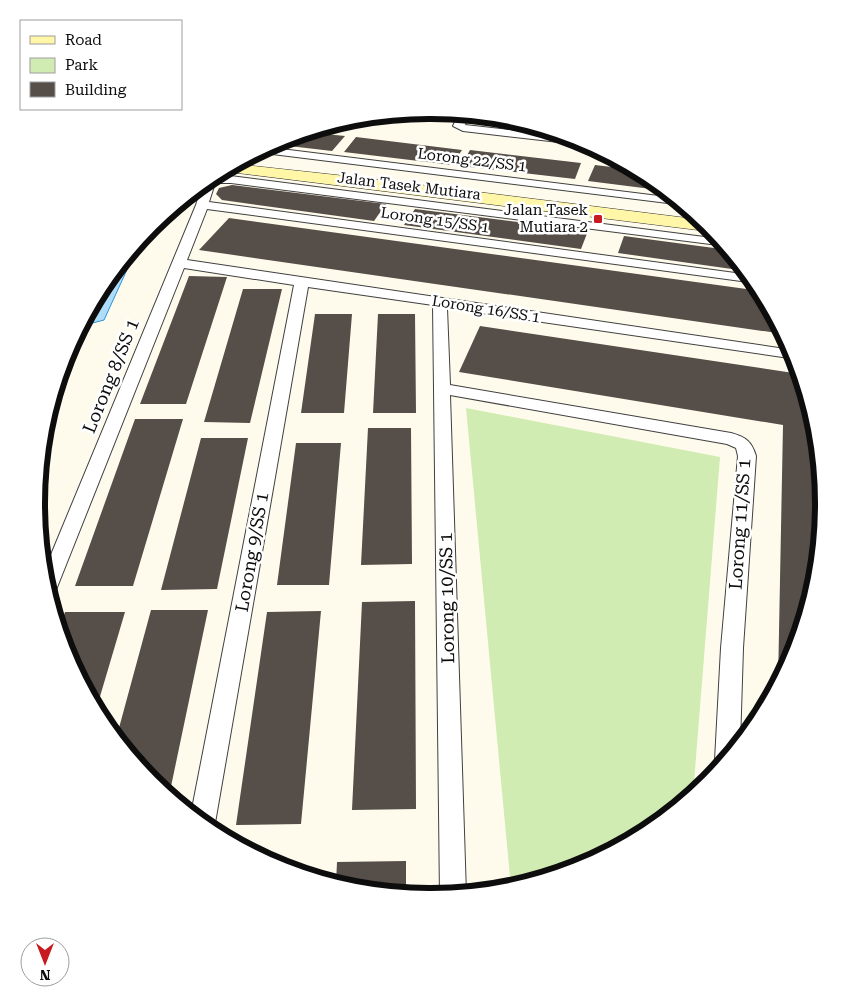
<svg xmlns="http://www.w3.org/2000/svg" width="860" height="1007" viewBox="0 0 860 1007" font-family="'Roboto Serif',serif">
	<rect width="100%" height="100%" fill="#fffbec"/>
	<!-- green -->
	<path fill="#d0ecb3" d="M466,408L720,457L693,795L649,831L580,867L511,888Z"/>
	<!-- water -->
	<path fill="#adddfb" stroke="#2e93d7" d="M141,239L104,320L81,326L103,285Z"/>
	<!-- building -->
	<path fill="#564e48" d="M361,116L354,125L334,123L353,117Z
		M305,132L345,136L332,151L272,144Z
		M356,137L462,150L452,165L344,152Z
		M470,150L581,163L575,179L461,166Z
		M595,165L637,170L649,176L667,191L588,181Z
		M232,185L386,204L374,221L222,200L216,194L219,188Z
		M415,209L588,231L581,249L404,225Z
		M229,218L761,291L784,334L199,250Z
		M624,236L729,250L746,271L618,253Z
		M189,276L227,277L186,404H140Z
		M243,289H282L250,423L204,422Z
		M315,314H352L344,413H301Z
		M378,314H415L416,413H373Z
		M480,326L800,374L816,427L824,503L816,581L794,654L778,684L783,425L459,372Z
		M135,419H183L133,586H75Z
		M368,428H411L412,564L361,565Z
		M201,438H248L217,589L161,590Z
		M296,443H341L329,585H277Z
		M415,601L416,809L352,810L362,602Z
		M151,610H208L169,796L151,782L116,739Z
		M321,611L301,824L236,825L267,612Z
		M65,612H125L96,710L66,654L59,630Z
		M406,861V895L353,890L336,884L337,862Z"/>
	<g fill="none" stroke-linecap="round" stroke-linejoin="round">
		<!-- street casing -->
		<g stroke="#404040" stroke-width="2">
			<path id="street" d="M459,113L469,114L465,125L572,137L589,144L585,145L463,131L453,126Z
				M265,147L675,198L684,205L256,152Z
				M215,174L720,239L726,246L231,183H215L209,202L750,275L756,283L207,209L187,260L792,350L796,359L447,308L450,385L731,433C746,437 752,442 756,456L743,648L740,744L720,768L715,760L721,648L738,456L736,448L727,444L450,395L466,894L440,896L433,305L308,287L215,823L211,831L191,814L294,285L184,268L54,595L49,597L43,574L196,205L203,183Z"/>
		</g>
		<!-- secondary casing -->
		<g stroke="#2f2f2f" stroke-width="1">
			<path id="secondary" d="M235,164L373,179L703,220L714,232L221,171Z"/>
		</g>
		<!-- street -->
		<use href="#street" fill="#fff" fill-rule="evenodd"/>
		<!-- secondary -->
		<use href="#secondary" fill="#fff6a7" fill-rule="evenodd"/>
	</g>
	<!-- markers -->
	<rect fill="#c71b21" stroke="#fff" stroke-width="2" x="593" y="214" width="10" height="10" rx="2.5"/>
	<g text-anchor="middle" stroke-width="5" stroke-linejoin="round" paint-order="stroke">
		<!-- far-street labels -->
		<g font-size="15" fill="#0d0d0d" stroke="#fff">
			<text transform="translate(472 160) rotate(7)" y="5">Lorong 22/SS 1</text>
			<text transform="translate(409 186) rotate(7)" y="5">Jalan Tasek Mutiara</text>
			<text transform="translate(435 220) rotate(8)" y="5">Lorong 15/SS 1</text>
			<text transform="translate(486 309) rotate(9)" y="5">Lorong 16/SS 1</text>
		</g>
		<!-- far-poi labels -->
		<g font-size="15" fill="#0d0d0d" stroke="#fff" text-anchor="end">
			<text x="588" y="215">Jalan Tasek<tspan x="588" dy="17">Mutiara 2</tspan></text>
		</g>
		<!-- street labels -->
		<g font-size="18" fill="#0d0d0d" stroke="#fff">
			<text transform="translate(111 376) rotate(-68)" y="6">Lorong 8/SS 1</text>
			<text transform="translate(740 524) rotate(-86)" y="6">Lorong 11/SS 1</text>
			<text transform="translate(252 552) rotate(-80)" y="6">Lorong 9/SS 1</text>
			<text transform="translate(447 598) rotate(-91)" y="6">Lorong 10/SS 1</text>
		</g>
	</g>
	<!-- crop -->
	<path d="M0 0H860V1007H0ZM429 119H431A384 384 0 0 1 815 503V504A384 384 0 0 1 431 888H429A384 384 0 0 1 45 504V503A384 384 0 0 1 429 119Z" fill="#fff" fill-rule="evenodd"/>
	<path fill="none" stroke="#0d0d0d" stroke-width="6" d="M429 119H431A384 384 0 0 1 815 503V504A384 384 0 0 1 431 888H429A384 384 0 0 1 45 504V503A384 384 0 0 1 429 119Z"/>
	<!-- legend -->
	<rect x="20" y="20" width="162" height="90" fill="#ffffff" stroke="#9e9e9e"/>
	<rect x="30" y="36" width="25" height="8" fill="#fff6a7" stroke="#9e9e9e"/>
	<text x="65" y="45" font-size="15" fill="#0d0d0d">Road</text>
	<rect x="30" y="58" width="25" height="15" fill="#d0ecb3" stroke="#9e9e9e"/>
	<text x="65" y="70" font-size="15" fill="#0d0d0d">Park</text>
	<rect x="30" y="82" width="25" height="15" fill="#564e48" stroke="#9e9e9e"/>
	<text x="65" y="95" font-size="15" fill="#0d0d0d">Building</text>
	<!-- north arrow -->
	<g transform="translate(45 962) rotate(180)"><circle r="24" fill="#ffffff" stroke="#9e9e9e"/>
	<path d="M0-4L9 19L0 12L-9 19Z" fill="#c71b21"/>
	<text y="-8" font-size="14" font-weight="bold" text-anchor="middle" fill="#0d0d0d">N</text>
	</g>
</svg>
